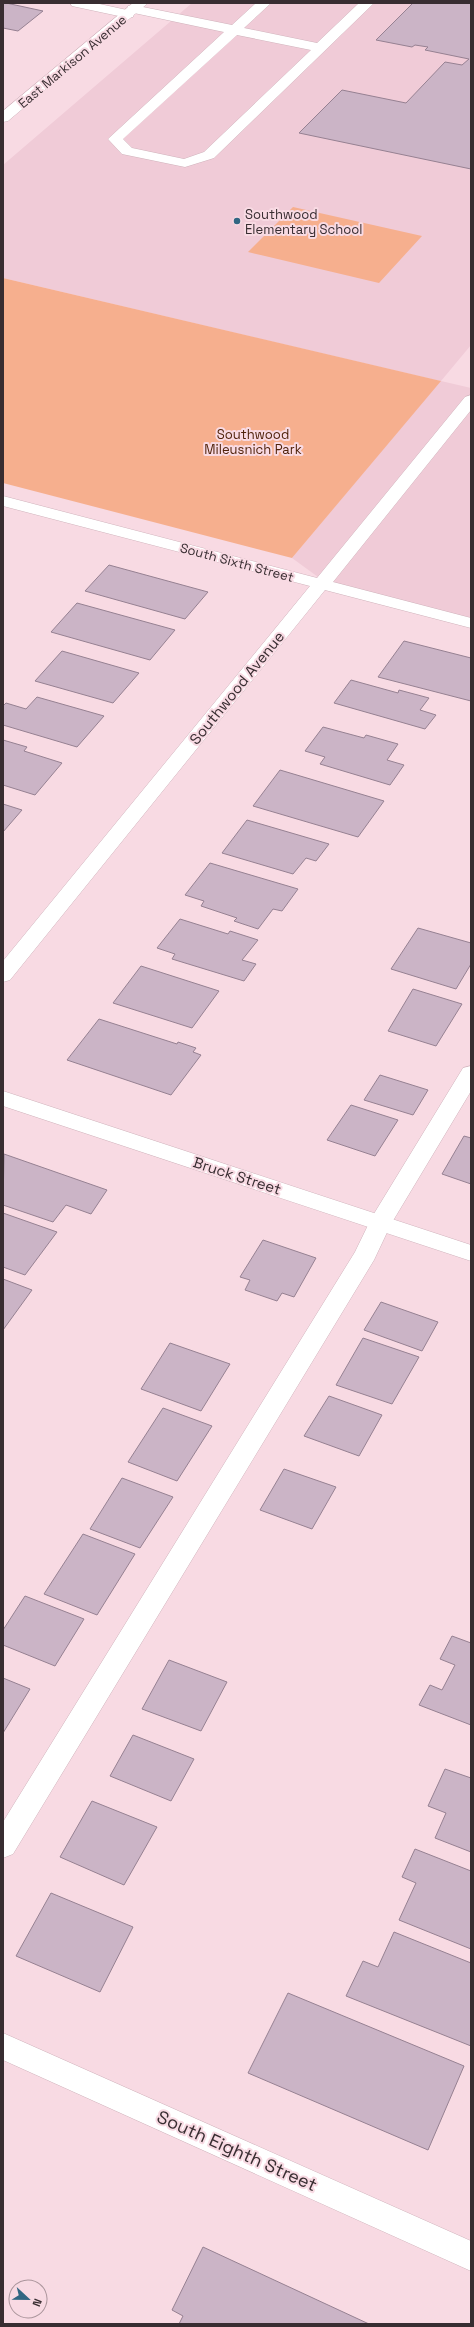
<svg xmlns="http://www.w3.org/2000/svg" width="474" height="2327" viewBox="0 0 474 2327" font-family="'Space Grotesk',sans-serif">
	<rect width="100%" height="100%" fill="#f8dae3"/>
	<!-- built -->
	<path fill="#f0cbd7" d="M192,3H471V345L441,381L471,388V621L329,585L292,558L440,381L3,278V165Z"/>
	<!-- green -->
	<path fill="#f6af8e" d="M293,207L422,236L379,283L248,252Z
		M3,278L441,381L292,558L3,483Z"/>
	<!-- building -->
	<path fill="#cbb4c6" stroke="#968192" d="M3,3H6L43,11L18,31L3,28Z
		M413,3H471V169L299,133L342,90L406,103L445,62L462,65L469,59L425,50L428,47L415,45L412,47L376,40Z
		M109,565L208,592L185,619L85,591Z
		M77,603L175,630L150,660L51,632Z
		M404,641L471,658V701L378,677Z
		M62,651L139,673L113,703L35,681Z
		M351,680L398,693L399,690L429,698L420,710L436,715L425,729L334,703Z
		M37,697L104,716L77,747L3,725V706L6,703L26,709Z
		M323,727L364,738L366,735L398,744L387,760L404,765L390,785L320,764L325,757L305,751Z
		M3,740L27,747L24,751L62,763L35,795L3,785Z
		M280,770L384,801L358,837L253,806Z
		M3,804L22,810L3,832Z
		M247,820L329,844L316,861L306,858L293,874L222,853Z
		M210,863L298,889L282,911L273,909L258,929L234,921L237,918L201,906L204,901L185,895Z
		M180,919L228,934L230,931L258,940L242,960L256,964L244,981L172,959L175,954L157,948Z
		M418,928L471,943V964L456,989L391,969Z
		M141,966L219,991L192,1028L113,1003Z
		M413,989L462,1004L436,1046L388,1031Z
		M99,1019L177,1044L178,1042L196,1048L193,1052L201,1055L171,1095L67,1060Z
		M380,1075L428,1090L413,1115L364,1100Z
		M351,1105L398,1120L375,1156L327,1140Z
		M464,1136L471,1138V1184L442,1174Z
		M4,1154L107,1190L91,1214L66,1205L53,1222L3,1205Z
		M3,1213L57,1232L25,1275L3,1267Z
		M263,1240L316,1258L294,1297L282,1293L277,1301L245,1290L250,1280L240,1277Z
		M3,1279L32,1290L3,1330Z
		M381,1302L438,1322L422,1351L364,1330Z
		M363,1338L419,1357L392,1404L336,1385Z
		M170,1343L230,1364L201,1411L141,1389Z
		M329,1396L382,1415L359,1456L304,1436Z
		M163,1408L212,1426L177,1481L128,1462Z
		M284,1469L336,1487L312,1529L260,1510Z
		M122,1478L173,1497L140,1548L90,1529Z
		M83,1534L135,1554L97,1615L44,1594Z
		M25,1596L84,1619L55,1666L3,1645V1630Z
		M452,1636L471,1643V1725L419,1705L430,1685L442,1690L455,1665L440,1659Z
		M169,1660L227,1682L201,1731L142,1709Z
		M3,1678L30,1689L3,1733Z
		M133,1735L194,1759L171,1801L110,1776Z
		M445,1769L471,1778V1852L435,1838L446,1813L428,1806Z
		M92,1801L157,1827L124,1885L60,1857Z
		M415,1849L471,1871V1949L399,1920L416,1883L402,1877Z
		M51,1893L133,1927L100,1992L16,1956Z
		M394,1932L471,1963V2046L346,1996L363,1961L378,1967Z
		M288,1993L464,2066L428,2150L248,2073Z
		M203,2247L369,2324H179L183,2316L172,2310Z"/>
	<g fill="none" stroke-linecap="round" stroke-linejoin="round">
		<!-- service casing -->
		<g stroke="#d0b3bc" stroke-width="1">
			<path id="service" d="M70,3H95L127,10L128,6L133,5L232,25L256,3H271L244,28L317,43L359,3H374L214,158L185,167L122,154L108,139L224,32L134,13L133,17L128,18L72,6ZM237,35L311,50L204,152L184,159L132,148L123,139Z
				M471,1066V1091L391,1224L374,1260L13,1854L3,1858V1822L355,1252L372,1217L463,1068Z"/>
		</g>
		<!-- minor casing -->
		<g stroke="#d0b3bc" stroke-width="1">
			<path id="minor" d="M133,3H148L8,121L3,122V111Z
				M471,395V410L333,582L471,618V628L325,590L10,980L3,982V961L310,586L3,506V496L317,578L465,397Z
				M3,1091L471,1245V1261L3,1106Z
				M3,2033L471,2241V2271L3,2060Z"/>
		</g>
		<!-- service -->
		<use href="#service" fill="#fff" fill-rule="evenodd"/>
		<!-- minor -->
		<use href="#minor" fill="#fff" fill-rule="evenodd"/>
	</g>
	<!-- markers -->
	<circle fill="#316682" stroke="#f8dae3" stroke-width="1.5" cx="237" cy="221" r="4"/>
	<g text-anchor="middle" stroke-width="4" stroke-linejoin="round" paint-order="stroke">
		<!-- far-street labels -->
		<g font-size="13" fill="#382d31" stroke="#f8dae3">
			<text transform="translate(72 61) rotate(-40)" y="5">East Markison Avenue</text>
			<text transform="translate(237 562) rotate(15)" y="5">South Sixth Street</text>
		</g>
		<!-- far-poi labels -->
		<g font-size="13" fill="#382d31" stroke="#f8dae3" text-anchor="start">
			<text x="245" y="219">Southwood<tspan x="245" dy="15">Elementary School</tspan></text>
		</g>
		<!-- far-park labels -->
		<g font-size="13" fill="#50230b" stroke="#f8dae3">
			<text x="253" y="439">Southwood<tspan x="253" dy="15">Mileusnich Park</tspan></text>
		</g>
		<!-- street labels -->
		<g font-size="15" fill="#382d31" stroke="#f8dae3">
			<text transform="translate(237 688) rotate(-51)" y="5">Southwood Avenue</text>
			<text transform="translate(237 1176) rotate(18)" y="5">Bruck Street</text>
		</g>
		<!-- near-street labels -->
		<g font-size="18" fill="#382d31" stroke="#f8dae3">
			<text transform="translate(237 2151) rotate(24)" y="6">South Eighth Street</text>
		</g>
	</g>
	<!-- border -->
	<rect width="474" height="2327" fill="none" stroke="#382d31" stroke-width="8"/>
	<!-- north arrow -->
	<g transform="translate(28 2299) rotate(112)"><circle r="19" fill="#f8dae3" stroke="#ab959c"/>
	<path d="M0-3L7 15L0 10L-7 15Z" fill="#316682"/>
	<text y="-6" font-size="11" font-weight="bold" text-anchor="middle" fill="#382d31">N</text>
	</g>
</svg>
